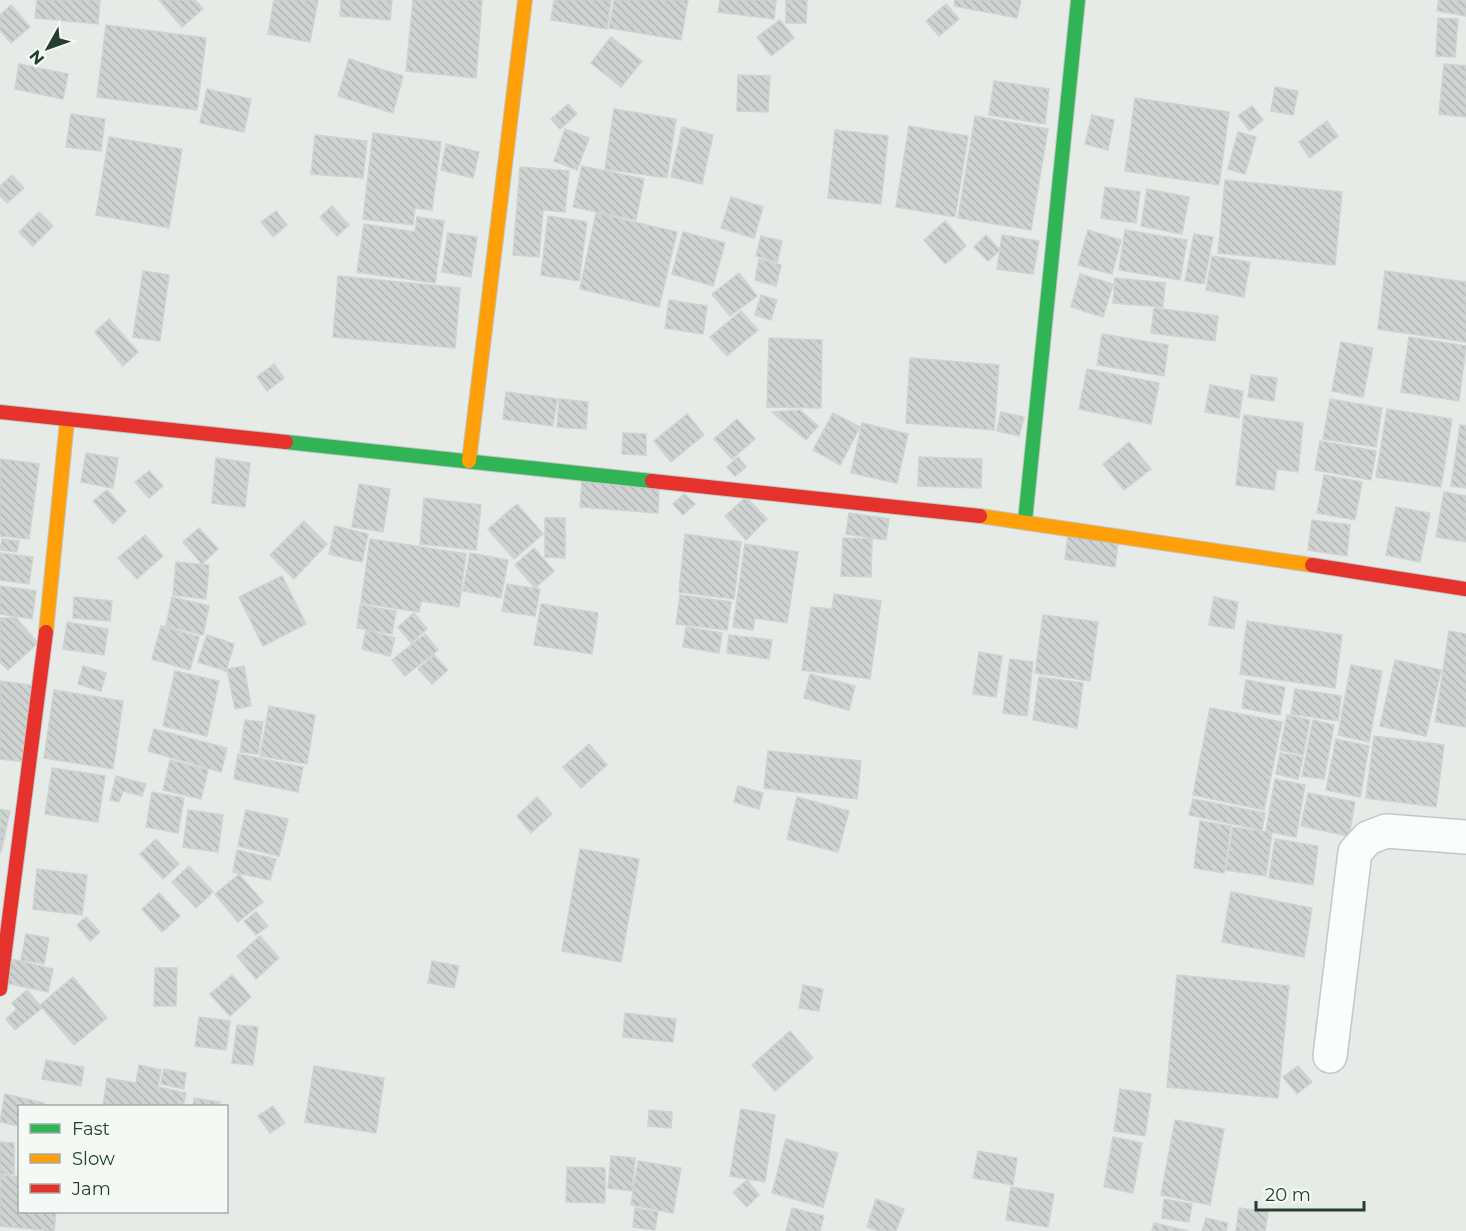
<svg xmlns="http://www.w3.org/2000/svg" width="1466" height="1231" viewBox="0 0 1466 1231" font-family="Montserrat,sans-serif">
	<defs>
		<pattern id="building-back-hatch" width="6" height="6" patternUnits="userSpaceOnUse" patternTransform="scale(1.5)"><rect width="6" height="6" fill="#cfd3d1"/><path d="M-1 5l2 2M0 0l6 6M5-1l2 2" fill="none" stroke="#b2b6b4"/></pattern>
	</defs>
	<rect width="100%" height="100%" fill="#e6ebe8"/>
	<!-- building -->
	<path fill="url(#building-back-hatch)" stroke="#ced4d0" stroke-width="1.5" d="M37,0H100L98,24L35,18Z
		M159,0H195L203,9L182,27Z
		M274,0H318L310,42L268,34Z
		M341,0H392L390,20L340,16Z
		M413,0H482L476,78L406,71Z
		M554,0H611L607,29L551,20Z
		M614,0H688L681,40L609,28Z
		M720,0H776L774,19L718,12Z
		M786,0H807L806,23H786Z
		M955,0H1021L1017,18L954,6Z
		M1439,0H1466V16L1437,11Z
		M946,4L959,19L939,36L926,21Z
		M11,5L30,27L11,43L0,30V15Z
		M1438,18L1458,19L1455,57L1436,56Z
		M780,20L794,38L771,56L757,37Z
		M106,25L206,38L197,110L97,97Z
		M611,37L642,61L621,87L591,63Z
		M349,59L403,76L393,113L338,96Z
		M19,64L68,74L63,99L15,89Z
		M1444,64L1466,66V117L1439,114Z
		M738,75L770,76L768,112L737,111Z
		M994,81L1049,89L1045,124L989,115Z
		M1275,87L1298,91L1293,115L1271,111Z
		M207,89L251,99L244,132L200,123Z
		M1135,98L1229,112L1219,185L1125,171Z
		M568,104L577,114L560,129L551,119Z
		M1252,106L1263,120L1250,131L1238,116Z
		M614,109L676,119L667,178L605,169Z
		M71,114L105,119L101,151L66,147Z
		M1092,115L1114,120L1108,150L1085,144Z
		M975,116L1048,129L1031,230L958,218Z
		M1327,121L1338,136L1310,158L1299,142Z
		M909,126L968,136L955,217L896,207Z
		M682,127L713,135L702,184L671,177Z
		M565,129L589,138L577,170L554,161Z
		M835,130L888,136L881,204L828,198Z
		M1238,132L1256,137L1245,174L1228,169Z
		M373,133L441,142L432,210L415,208L413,225L363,219Z
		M315,135L367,141L363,178L311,174Z
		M109,137L182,149L169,228L96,215Z
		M446,144L479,152L473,178L441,170Z
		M582,166L644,179L636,220L573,207Z
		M520,167L569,171L565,212L543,210L539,257L513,255Z
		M12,175L24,188L7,203L0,196V186Z
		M1225,180L1342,192L1335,265L1218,253Z
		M1105,187L1140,192L1136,223L1101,218Z
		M1147,189L1189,197L1182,234L1141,226Z
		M731,197L763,207L754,238L721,228Z
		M332,206L349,225L337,236L320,217Z
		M276,211L287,225L273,237L261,222Z
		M39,212L53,226L33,246L19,232Z
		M596,213L677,232L659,307L580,289Z
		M548,216L587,222L579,281L541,275Z
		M417,217L444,221L435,283L357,272L364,224L415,232Z
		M945,221L966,246L945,264L924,240Z
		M1088,230L1121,240L1112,274L1078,265Z
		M1125,230L1187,240L1180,280L1119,270Z
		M683,232L725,243L713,286L672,274Z
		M448,233L477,237L471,277L442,272Z
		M1194,234L1213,237L1204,284L1185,281Z
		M986,235L1000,250L988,261L974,247Z
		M1002,235L1039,241L1033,274L997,269Z
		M761,236L782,241L777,262L756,256Z
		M1212,256L1250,262L1244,297L1206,290Z
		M759,259L781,265L776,286L755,280Z
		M143,271L169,275L160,341L133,337Z
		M1385,271L1466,282V342L1378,329Z
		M739,273L757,296L730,316L712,294Z
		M1080,274L1113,284L1103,317L1071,307Z
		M338,276L460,288L455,348L333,337Z
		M1115,278L1165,283L1163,307L1113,303Z
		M761,295L777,300L771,320L755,315Z
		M669,300L707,306L703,334L665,328Z
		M1154,308L1218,316L1215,341L1151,333Z
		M741,311L758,330L727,356L710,337Z
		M109,319L138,352L123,366L95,332Z
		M1102,334L1168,345L1164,376L1097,365Z
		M1409,337L1466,346L1459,401L1401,392Z
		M769,338L822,340L821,408L767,407Z
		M1341,342L1373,348L1363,397L1332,391Z
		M910,358L999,365L994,430L906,423Z
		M274,364L284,378L267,391L257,377Z
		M1087,369L1159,383L1151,424L1079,409Z
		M1251,375L1277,378L1274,401L1248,397Z
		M1210,385L1243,391L1239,418L1205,412Z
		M506,392L557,399L553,426L503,419Z
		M559,399L588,402L586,429L557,427Z
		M1330,399L1382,408L1376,447L1323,439Z
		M1387,409L1452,419L1441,487L1376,477Z
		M800,410L818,426L806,440L772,412Z
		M1001,412L1024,417L1019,436L997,431Z
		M833,413L860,427L840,465L813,450Z
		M687,414L704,435L671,462L654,441Z
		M1244,415L1303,423L1298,472L1277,469L1274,490L1236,485Z
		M737,419L755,439L732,459L714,439Z
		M862,423L908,434L897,483L851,473Z
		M1460,425L1466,426V488L1451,486Z
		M623,433L646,434V455L622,454Z
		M1320,441L1376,451L1371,480L1315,470Z
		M1129,442L1151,469L1124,490L1103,464Z
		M86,453L118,458L113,488L81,482Z
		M738,457L746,467L735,476L727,467Z
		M919,457L982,459L981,488L918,486Z
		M216,458L250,463L245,507L212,503Z
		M0,459L39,464L29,539L0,536Z
		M149,471L163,486L149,498L135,482Z
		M1324,475L1362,482L1355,520L1317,513Z
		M582,482L659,488L658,513L580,507Z
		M359,484L390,489L383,532L352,527Z
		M107,490L126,511L113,524L93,501Z
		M1444,492L1466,496V542L1436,537Z
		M684,494L695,504L683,515L673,504Z
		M746,497L767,519L746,540L725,516Z
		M424,498L481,505L476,550L420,544Z
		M517,504L543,534L514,559L488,529Z
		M1396,507L1430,513L1420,562L1386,555Z
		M849,513L889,519L886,540L846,534Z
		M545,518H565V558L545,557Z
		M1312,520L1350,525L1347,556L1308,550Z
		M304,521L327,544L294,579L270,555Z
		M335,526L368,534L362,562L329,554Z
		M199,528L218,549L202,564L183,542Z
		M685,534L741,542L734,599L679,592Z
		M145,535L163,556L137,579L118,558Z
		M1068,535L1118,542L1115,567L1065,559Z
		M843,538L872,539L871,577L841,576Z
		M2,539L19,541L17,552L0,550Z
		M370,539L466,554L459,607L421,601L419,612L361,603Z
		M745,544L798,552L787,623L755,618L753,630L733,627Z
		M534,548L554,571L535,588L515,565Z
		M0,553L33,557L29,584L0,580Z
		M470,553L508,560L501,598L463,591Z
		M176,562L209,565L206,599L173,595Z
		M282,576L306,624L263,646L239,597Z
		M507,584L540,589L535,616L502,611Z
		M0,586L36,591L32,619L0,614Z
		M834,594L881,601L870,679L802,670L811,607L832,609Z
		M680,595L731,602L727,630L676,624Z
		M74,597L112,601L110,621L73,618Z
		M172,597L209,606L203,635L166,626Z
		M1214,597L1238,602L1234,629L1209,625Z
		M541,604L598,613L592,654L534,645Z
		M360,605L396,611L392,634L357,628Z
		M414,613L427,629L411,643L398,627Z
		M1043,615L1098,622L1090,681L1035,673Z
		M0,618H16L38,643L8,670L0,662Z
		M1247,621L1342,635L1335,688L1240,674Z
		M67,622L108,629L104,655L63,649Z
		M161,626L199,637L190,670L152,659Z
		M686,627L722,633L719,653L683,647Z
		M366,630L395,638L390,656L362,649Z
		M1449,631L1466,634V727L1435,722Z
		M425,634L438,650L405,676L392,660Z
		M207,635L234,644L226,671L198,662Z
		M729,635L772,640L769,659L727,653Z
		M979,652L1002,656L996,697L973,694Z
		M434,655L448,670L432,684L418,669Z
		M1010,659L1033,662L1027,716L1003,713Z
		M1395,660L1441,670L1426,736L1380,726Z
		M1351,665L1382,671L1369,742L1338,735Z
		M83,666L106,673L101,691L78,684Z
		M244,666L251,706L235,709L227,669Z
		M175,671L219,681L207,736L163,726Z
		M810,674L855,686L849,710L804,698Z
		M1039,677L1083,683L1077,728L1033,720Z
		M1246,680L1285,687L1280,715L1242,708Z
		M0,681L36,686L25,762L0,759Z
		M1295,689L1341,696L1338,721L1291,714Z
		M54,690L123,701L113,769L44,758Z
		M269,706L315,715L307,764L260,756Z
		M1210,708L1282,722L1264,810L1193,795Z
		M1287,715L1310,720L1303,755L1280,750Z
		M245,720L263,722L258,754L240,752Z
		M1313,720L1334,725L1324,779L1302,776Z
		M154,729L227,748L221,772L148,751Z
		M1374,736L1444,745L1436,807L1366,798Z
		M1336,739L1369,746L1360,797L1326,790Z
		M589,744L607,765L581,788L563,767Z
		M768,751L861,761L857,799L764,788Z
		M1280,753L1303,757L1298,779L1276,774Z
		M238,754L303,767L298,792L234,779Z
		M170,760L208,770L201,799L163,790Z
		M52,768L105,776L98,822L45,814Z
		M116,776L146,784L142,796L123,791L119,802L110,800Z
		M1275,779L1305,785L1296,837L1266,831Z
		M738,786L763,793L759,809L734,802Z
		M152,792L184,798L178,833L146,827Z
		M1308,793L1355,802L1349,836L1301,826Z
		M537,797L552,814L531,833L517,816Z
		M797,797L849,811L838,852L787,839Z
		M1193,799L1265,813L1262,830L1189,815Z
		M0,809L10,811L1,852H0Z
		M188,810L223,815L218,852L183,847Z
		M246,810L288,819L279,856L238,846Z
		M1200,821L1231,826L1224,873L1194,868Z
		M1233,827L1272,833L1266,876L1226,870Z
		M156,839L179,864L163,879L140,854Z
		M1275,839L1318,846L1313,885L1269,878Z
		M580,849L639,859L621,962L562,951Z
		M237,850L276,859L270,880L233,872Z
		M189,866L213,892L196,908L172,882Z
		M37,869L87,875L82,915L33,909Z
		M239,874L263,902L238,922L215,894Z
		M1231,892L1312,908L1304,957L1222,942Z
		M159,893L180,916L162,932L142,909Z
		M256,912L268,926L256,935L244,921Z
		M86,917L100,932L90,941L77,925Z
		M26,934L49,938L44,964L21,960Z
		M260,936L279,958L256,979L237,956Z
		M11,959L53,969L48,992L6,983Z
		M432,961L459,966L454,988L428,983Z
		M155,968H177L176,1006H154Z
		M232,975L251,997L230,1016L210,994Z
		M1177,975L1289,986L1278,1098L1167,1087Z
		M73,977L107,1018L74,1045L40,1005Z
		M803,985L823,989L819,1011L799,1008Z
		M27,990L42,1008L15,1030L6,1019L17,1009L12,1003Z
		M625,1013L676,1019L673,1042L623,1037Z
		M199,1017L230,1021L226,1050L195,1046Z
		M237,1025L258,1027L253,1065L232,1063Z
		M790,1031L813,1058L775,1091L752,1065Z
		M46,1060L84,1067L81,1086L42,1079Z
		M139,1065L161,1070L158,1087L186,1093L183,1106H103L107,1078L136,1083Z
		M314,1066L384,1078L376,1133L305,1122Z
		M1298,1066L1312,1082L1297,1094L1283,1077Z
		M164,1069L186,1073L184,1089L161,1084Z
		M1120,1089L1151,1094L1145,1136L1114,1131Z
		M5,1094L44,1103V1106H20V1126L0,1122Z
		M194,1098L220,1102L219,1106H193Z
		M273,1106L285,1123L270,1133L258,1116Z
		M741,1109L775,1115L765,1182L730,1176Z
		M649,1110L672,1112L671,1128L648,1126Z
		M1175,1120L1224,1129L1210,1205L1161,1195Z
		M1113,1137L1142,1143L1133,1193L1104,1187Z
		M786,1139L838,1153L823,1207L772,1193Z
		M0,1142L14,1143V1174H0Z
		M978,1151L1017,1158L1013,1185L973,1178Z
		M611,1156L635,1158L632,1191L608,1188Z
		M638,1161L681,1168L673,1213L631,1205Z
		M567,1167L605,1168V1203L566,1202Z
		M0,1175L20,1177V1212H56L54,1231L0,1226Z
		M747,1180L759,1195L747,1207L733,1192Z
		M1011,1187L1054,1194L1048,1227L1006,1220Z
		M876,1199L904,1209L896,1231H879L867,1227Z
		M1164,1199L1192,1204L1189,1222L1162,1218Z
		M635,1208L658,1212L655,1230L633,1227Z
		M792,1208L824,1216L820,1231H786Z
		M1239,1208L1268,1212L1265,1231H1236Z
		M1206,1218L1228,1223L1226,1231H1202Z
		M1154,1223L1188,1231H1152Z"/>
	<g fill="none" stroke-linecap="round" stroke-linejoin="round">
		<!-- street casing -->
		<g stroke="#c3c8c5" stroke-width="36">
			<path id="street" d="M1330,1056L1355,852L1368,838L1386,831L1466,837"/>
		</g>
		<!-- fast casing -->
		<g stroke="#c0c7c3" stroke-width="16">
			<path id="fast" d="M286,442L652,481
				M1025,521L1078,0"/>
		</g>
		<!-- slow casing -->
		<g stroke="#c0c7c3" stroke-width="16">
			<path id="slow" d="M469,461L525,0
				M980,516L1312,565
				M46,632L67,421"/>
		</g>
		<!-- jam casing -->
		<g stroke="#c0c7c3" stroke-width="16">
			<path id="jam" d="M0,412L286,442
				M652,481L980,516
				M1312,565L1466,589
				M0,989L46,632"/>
		</g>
		<!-- street -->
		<use href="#street" stroke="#fbfcfc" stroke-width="33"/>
		<!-- fast -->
		<use href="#fast" stroke="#30b455" stroke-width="14"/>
		<!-- slow -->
		<use href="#slow" stroke="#ff9f0a" stroke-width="14"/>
		<!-- jam -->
		<use href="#jam" stroke="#e5322d" stroke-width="14"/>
	</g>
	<!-- legend -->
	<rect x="18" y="1105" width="210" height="108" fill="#f4f9f6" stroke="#a1aea8" stroke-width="1.5"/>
	<rect x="30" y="1124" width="30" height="9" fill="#30b455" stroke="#a1aea8" stroke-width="1.5"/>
	<text x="72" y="1135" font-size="18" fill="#243e32">Fast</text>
	<rect x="30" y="1154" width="30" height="9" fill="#ff9f0a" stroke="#a1aea8" stroke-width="1.5"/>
	<text x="72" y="1165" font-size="18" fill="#243e32">Slow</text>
	<rect x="30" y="1184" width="30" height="9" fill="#e5322d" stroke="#a1aea8" stroke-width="1.5"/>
	<text x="72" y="1195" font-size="18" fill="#243e32">Jam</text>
	<!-- north arrow -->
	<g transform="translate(48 48) rotate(230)" stroke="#f4f9f6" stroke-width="4.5" paint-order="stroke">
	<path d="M0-4.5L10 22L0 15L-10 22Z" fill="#243e32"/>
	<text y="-9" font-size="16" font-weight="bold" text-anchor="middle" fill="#243e32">N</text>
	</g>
	<!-- scale -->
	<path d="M1256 1201v9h108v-9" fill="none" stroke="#243e32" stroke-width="3"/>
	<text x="1265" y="1201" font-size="18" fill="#243e32" stroke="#f4f9f6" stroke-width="4.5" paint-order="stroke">20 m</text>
</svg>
